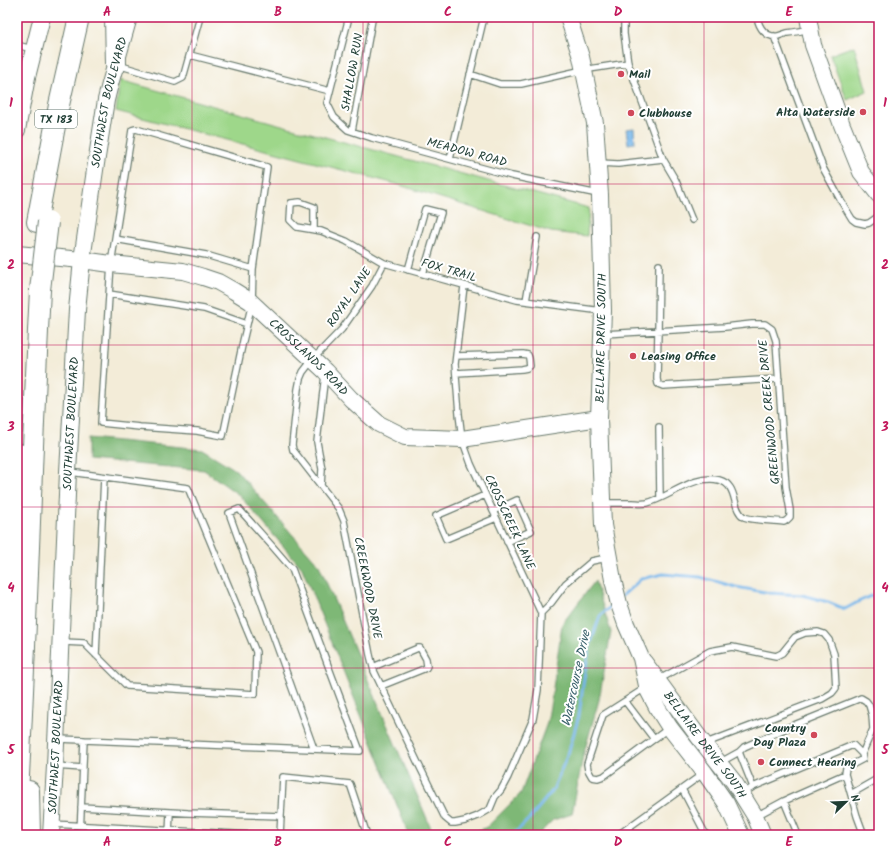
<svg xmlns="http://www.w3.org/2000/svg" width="896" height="852" viewBox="0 0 896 852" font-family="Kalam,sans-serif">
	<rect width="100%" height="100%" fill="#fff"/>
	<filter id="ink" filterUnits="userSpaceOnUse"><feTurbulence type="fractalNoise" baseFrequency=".025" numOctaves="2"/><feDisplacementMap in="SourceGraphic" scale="8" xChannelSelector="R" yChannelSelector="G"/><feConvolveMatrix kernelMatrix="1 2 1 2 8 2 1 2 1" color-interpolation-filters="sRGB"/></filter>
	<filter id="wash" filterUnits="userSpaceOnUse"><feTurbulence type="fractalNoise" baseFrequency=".012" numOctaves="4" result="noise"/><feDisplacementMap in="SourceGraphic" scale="16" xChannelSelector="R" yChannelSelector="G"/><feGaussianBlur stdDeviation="0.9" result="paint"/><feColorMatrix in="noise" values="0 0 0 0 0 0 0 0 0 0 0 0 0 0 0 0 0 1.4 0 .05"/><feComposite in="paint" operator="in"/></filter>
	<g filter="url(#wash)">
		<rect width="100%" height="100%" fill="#f3ecd8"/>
		<!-- green -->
		<path fill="#9ed78a" stroke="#5e8a5f" d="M854,46L867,91L847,100L830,55Z
			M120,80L303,131L589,208L587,236L551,232L396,184L116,111Z"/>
		<!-- forest -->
		<path fill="#7eb876" stroke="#4e7a55" d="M88,438L202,449L236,470L319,565L434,835H409L302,568L239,495L204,470L88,460Z
			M595,581L611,632L599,700L583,756L572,814L553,820L538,835H467L487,827L521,793L547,723L552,695L562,624Z"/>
		<!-- water -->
		<path fill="#76b6ea" stroke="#4a7a8f" d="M634,128L635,143L628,144L626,129Z"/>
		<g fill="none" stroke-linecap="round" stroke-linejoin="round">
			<!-- stream -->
			<path stroke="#76b6ea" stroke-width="3" d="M622,596L641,579L663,574L700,577L736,587L770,593L802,595L828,602L845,609L858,602L871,596L879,598
				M513,835L531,817L553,790L569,751L579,715L584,678L589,648L600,616L613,604"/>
		</g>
	</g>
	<g filter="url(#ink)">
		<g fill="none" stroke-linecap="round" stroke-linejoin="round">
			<!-- lane casing -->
			<g stroke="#697a6d" stroke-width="8">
				<path id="lane" d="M349,17L327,103L334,117L348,130L372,138L512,176L598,194
					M624,17V34L628,63L663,159L676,181L692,220
					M757,17C759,28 766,38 778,36C781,35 784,34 787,33C795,32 802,31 809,29
					M774,36L823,168L841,201L852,219L856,222L865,224L869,223L879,216
					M17,45L32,49
					M190,55L330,91
					M118,65L175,82L183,78L200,17
					M470,74L500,84H521L583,70L628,63
					M136,129L267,167L253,269L252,303L243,341L223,436L197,431L140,427L101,423L111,264L132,130Z
					M352,131L372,20L374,17
					M450,159L484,17
					M599,163L618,164L663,159
					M314,230V207L300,202L291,203L290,220L297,227L321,231L346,241L384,263L517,300L602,311
					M115,239L206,255L253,269
					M384,263L372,286L342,329L313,359L303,372L300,379L298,389L292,445L293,450L339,509L344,521L370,655L374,671L417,761L445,818L451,823H455L465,821L478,816L490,809L495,797L501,790L508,777L533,719L538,690L541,613L551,603L566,583L592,561L607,558
					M659,265L658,331L657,379L658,384L663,386L779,379
					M408,270L425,209L441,213L423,274
					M464,286L455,364L459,414L462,439L471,464L541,613
					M109,294L204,309L247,324
					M526,301L537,237
					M456,373L522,369L527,368L530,366L529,358L528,355L523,354L456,356
					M659,427L660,498
					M321,486L322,469L317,442L325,375
					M485,495L436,516L446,539L496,518
					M604,503C613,503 622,503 632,503C637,503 642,504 647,503C671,497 693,474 719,480C739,485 731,509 744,517C750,520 776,521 784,522L787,520L790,517V510L786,487L776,341L772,329L765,324H752L725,327L604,334
					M493,511L517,500L531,531L507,542
					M63,642L84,643L127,686L255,694L256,652L188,488L70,472
					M96,655L104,477
					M373,667L418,648H420L426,659L427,666L426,668L381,686
					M658,680L710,651L732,647L776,656L782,653L795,637L805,633L818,632L824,634L829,640L834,654L836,688L832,693L822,699L706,743
					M645,688L625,701L654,739L669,728
					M625,701L603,715L587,764L588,770L592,777L598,778L604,776L654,739
					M57,739L84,740L360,751L292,569L273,547L239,509L229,513L314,749
					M739,752L744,747L789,727L861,698L866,701L869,705L872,715L873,729L862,754
					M721,762L739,752L753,787L750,789
					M55,766L83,768
					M753,787L853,745L862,754L863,759L846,768L845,774L857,816L864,835
					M682,789L706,835
					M851,794L879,778
					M784,801L798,835
					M81,807L188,813L281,816
					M756,816L784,801L845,774
					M52,824L254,835
					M80,835L84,740
					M169,835L170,812
					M280,835L283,777L350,784L367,835
					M566,835L568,834H574L575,835
					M618,835L704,773"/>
			</g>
			<!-- secondary casing -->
			<g stroke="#697a6d" stroke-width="18">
				<g id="secondary">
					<path d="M568,17L581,57L595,123L600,195L603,311L599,418L603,525L613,580L619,604L626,624L641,658L648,690L658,709L670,728L705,773L726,803L741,835"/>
					<path d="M808,17L813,45L842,125L861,172L879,195"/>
					<path d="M17,130L27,77L42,17"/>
					<path id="s1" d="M17,254L82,260L111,264L183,271L203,277L218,282L234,291L250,301L325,371L351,399L379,424L405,437L462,439L599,418"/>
					<path id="s2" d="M644,662L704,744L734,782L755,816L763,835"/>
					<path id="s3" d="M51,835L55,766L68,472L77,310L82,260L95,170L106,100L110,84L129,17"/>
				</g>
			</g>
			<!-- highway casing -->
			<g stroke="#697a6d" stroke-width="22">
				<path id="highway" d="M115,17L116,64
					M37,222L59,105L79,17
					M17,488L19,454
					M29,791L30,835
					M17,812C27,638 31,464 40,290"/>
			</g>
			<!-- lane -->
			<use href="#lane" stroke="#fff" stroke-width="5.5"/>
			<!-- secondary -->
			<use href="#secondary" stroke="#fff" stroke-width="16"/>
			<!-- highway -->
			<use href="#highway" stroke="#fff" stroke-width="20"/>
			<!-- highway-bridge casing -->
			<g stroke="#697a6d" stroke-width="22" stroke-linecap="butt">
				<path id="highway-bridge" d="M40,290L48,222"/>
			</g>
			<!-- highway-bridge -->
			<use href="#highway-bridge" stroke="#fff" stroke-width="20"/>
		</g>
	</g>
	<!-- grid -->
	<path fill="none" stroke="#c2185b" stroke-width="1" stroke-opacity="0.55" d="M192,17V835M363,17V835M533,17V835M704,17V835M17,184H879M17,345H879M17,507H879M17,668H879"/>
	<!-- markers -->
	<g fill="#d1495b" stroke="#fff" stroke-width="1.5">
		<circle cx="621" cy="74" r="4"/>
		<circle cx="863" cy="112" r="4"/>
		<circle cx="631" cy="113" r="4"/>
		<circle cx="633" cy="356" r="4"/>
		<circle cx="814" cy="735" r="4"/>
		<circle cx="761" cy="762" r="4"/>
	</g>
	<g text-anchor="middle" stroke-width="4" stroke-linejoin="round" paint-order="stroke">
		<!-- shield labels -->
		<rect fill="#fff" stroke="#627771" stroke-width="1" x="35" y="110" width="42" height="18" rx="3"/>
		<g font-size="11" font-weight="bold" fill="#1f3d34">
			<text x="56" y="123">TX 183</text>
		</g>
		<!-- street labels -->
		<g font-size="12" fill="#1f3d34" stroke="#fff">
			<text transform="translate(352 72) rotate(-80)" y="4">SHALLOW RUN</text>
			<text dy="4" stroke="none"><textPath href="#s3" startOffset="736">SOUTHWEST BOULEVARD</textPath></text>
			<text transform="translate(467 152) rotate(15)" y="4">MEADOW ROAD</text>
			<text transform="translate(449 270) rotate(16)" y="4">FOX TRAIL</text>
			<text transform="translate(349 297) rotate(-56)" y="4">ROYAL LANE</text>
			<text transform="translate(601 338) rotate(-89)" y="4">BELLAIRE DRIVE SOUTH</text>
			<text dy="4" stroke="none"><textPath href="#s1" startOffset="322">CROSSLANDS ROAD</textPath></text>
			<text transform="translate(769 412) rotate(-95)" y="4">GREENWOOD CREEK DRIVE</text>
			<text dy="4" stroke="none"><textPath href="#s3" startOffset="412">SOUTHWEST BOULEVARD</textPath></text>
			<text transform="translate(510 522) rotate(65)" y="4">CROSSCREEK LANE</text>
			<text transform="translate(368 588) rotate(79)" y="4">CREEKWOOD DRIVE</text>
			<text dy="4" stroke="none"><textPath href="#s2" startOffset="103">BELLAIRE DRIVE SOUTH</textPath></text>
			<text dy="4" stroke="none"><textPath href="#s3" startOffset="88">SOUTHWEST BOULEVARD</textPath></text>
		</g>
		<!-- poi labels -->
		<g font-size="12" font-weight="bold" fill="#1f3d34" stroke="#fff" text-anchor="start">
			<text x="629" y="78">Mail</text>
			<text x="855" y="116" text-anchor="end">Alta Waterside</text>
			<text x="639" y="117">Clubhouse</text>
			<text x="641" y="360">Leasing Office</text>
			<text x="806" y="732" text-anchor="end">Country<tspan x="806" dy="14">Day Plaza</tspan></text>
			<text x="769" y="766">Connect Hearing</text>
		</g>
		<!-- water labels -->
		<g font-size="13" font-style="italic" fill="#39616b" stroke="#fff">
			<text transform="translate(575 678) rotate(-78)" y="5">Watercourse Drive</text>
		</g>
	</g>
	<!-- margin -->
	<rect width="896" height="852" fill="none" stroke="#fff" stroke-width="44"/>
	<!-- north arrow -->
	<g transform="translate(846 802) rotate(67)" stroke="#ffffff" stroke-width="3" paint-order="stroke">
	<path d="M0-3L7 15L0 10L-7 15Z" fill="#1f3d34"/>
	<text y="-6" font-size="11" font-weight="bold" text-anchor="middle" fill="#1f3d34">N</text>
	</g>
	<rect x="22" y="22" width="852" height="808" fill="none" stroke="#c2185b" stroke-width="1.5"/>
	<g font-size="13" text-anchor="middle" font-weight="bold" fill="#c2185b">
		<text x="107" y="16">A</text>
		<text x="278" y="16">B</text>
		<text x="448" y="16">C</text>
		<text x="618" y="16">D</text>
		<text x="789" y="16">E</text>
		<text x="11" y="107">1</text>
		<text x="885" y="107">1</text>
		<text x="11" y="269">2</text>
		<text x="885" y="269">2</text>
		<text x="11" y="431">3</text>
		<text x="885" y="431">3</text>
		<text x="11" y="592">4</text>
		<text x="885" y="592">4</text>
		<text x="11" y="754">5</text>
		<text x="885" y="754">5</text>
		<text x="107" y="846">A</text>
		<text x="278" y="846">B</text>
		<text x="448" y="846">C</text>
		<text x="618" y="846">D</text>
		<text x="789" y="846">E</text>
	</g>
</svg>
